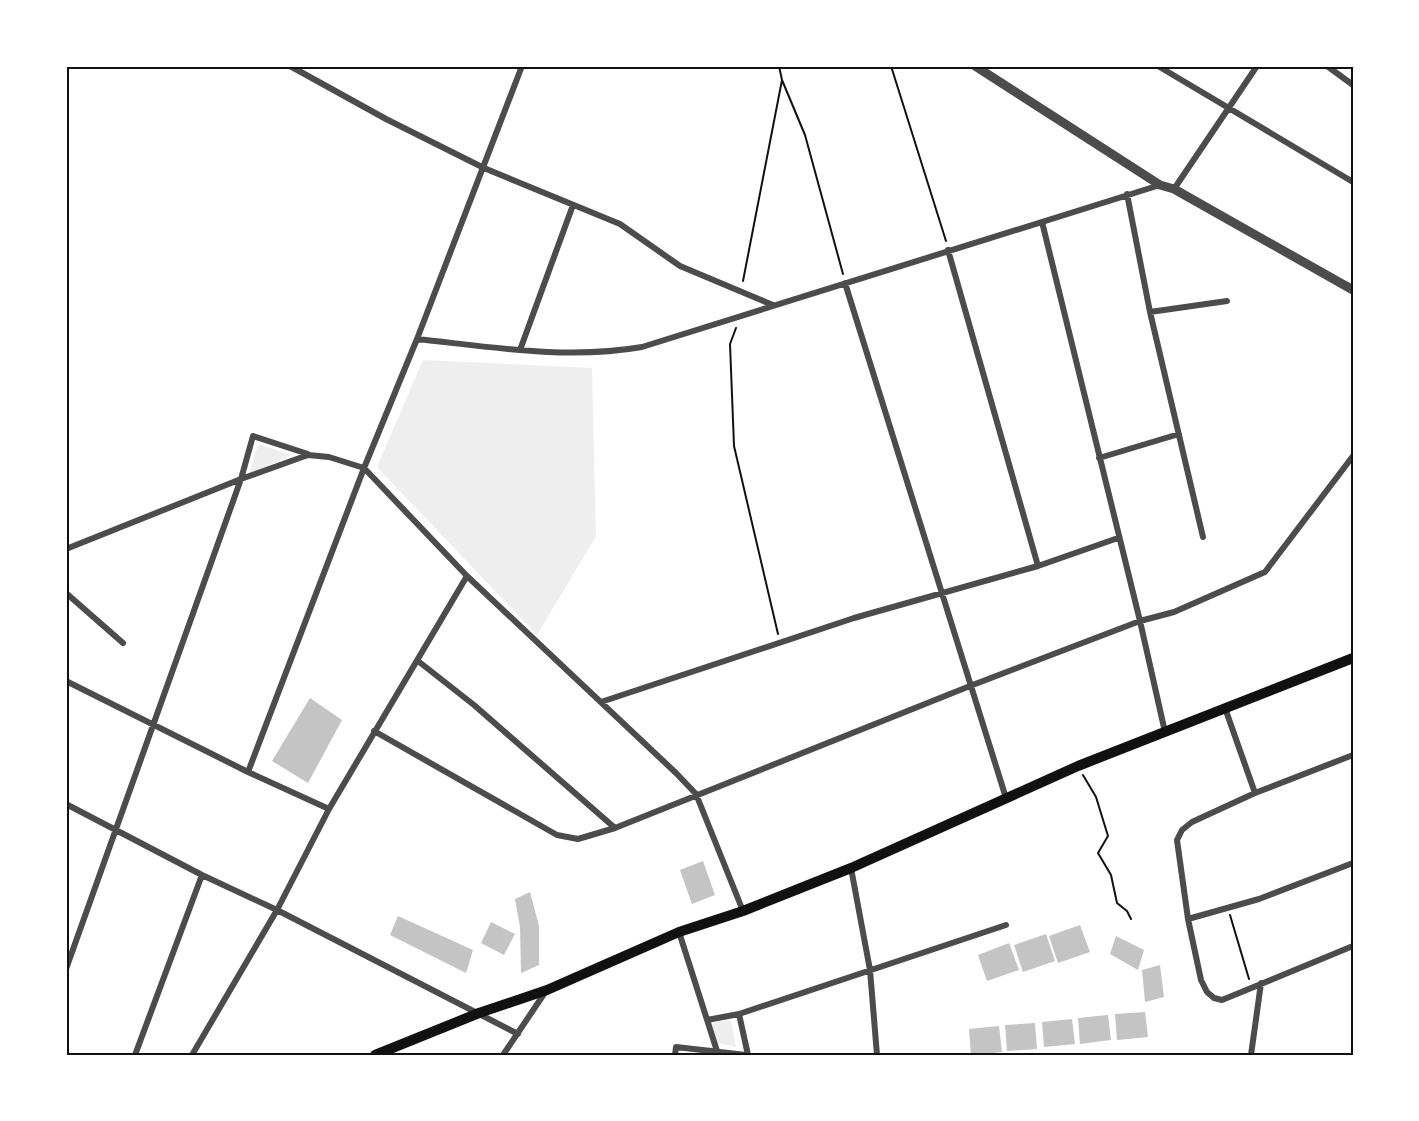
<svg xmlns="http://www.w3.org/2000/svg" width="1419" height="1121" viewBox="0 0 1419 1121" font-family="'Golos Text',sans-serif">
	<rect width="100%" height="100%" fill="#fff"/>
	<!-- green -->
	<path fill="#eee" d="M423,360L592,368L596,536L537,635L377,467Z
		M258,444L291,455L249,474Z
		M728,1020L731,1021L736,1047L717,1043L712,1025L713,1023Z"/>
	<!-- building -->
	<path fill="#c4c4c4" d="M310,698L342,720L308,783L272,761Z
		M703,861L715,895L692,904L680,870Z
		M530,892L539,926V965L521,973L520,927L515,899Z
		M398,916L473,950L466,973L390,935Z
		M491,922L515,934L504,955L481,943Z
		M1080,925L1090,952L1058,963L1049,936Z
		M1046,934L1055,961L1023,972L1014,945Z
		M1116,936L1144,950L1138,970L1110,954Z
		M1009,943L1019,970L987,981L978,955Z
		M1160,965L1164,997L1145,1002L1142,970Z
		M1145,1012L1148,1037L1117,1040L1115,1014Z
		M1108,1015L1111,1040L1080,1044L1078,1018Z
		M1072,1019L1075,1044L1044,1047L1042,1022Z
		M1035,1023L1037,1049L1007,1051L1005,1025Z
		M999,1026L1002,1052L971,1055L969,1029Z"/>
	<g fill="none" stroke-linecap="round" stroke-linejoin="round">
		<!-- path -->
		<path stroke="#111" stroke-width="2" d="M779,66L782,80L805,135L843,274
			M891,66L946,241
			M743,281L782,80
			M736,328L730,344L734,446L778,634
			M1083,775L1096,797L1108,836L1098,853L1111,875L1117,903L1127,911L1131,919
			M1230,915L1249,979"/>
		<!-- minor -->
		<path stroke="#4c4c4c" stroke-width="6" d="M290,66L386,119L484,168L620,224L680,266L773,305
			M1158,66L1353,182
			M1327,66L1353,85
			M1174,189L1257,66
			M1127,194L1150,312L1203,537
			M1042,222L1140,621L1165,732
			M948,250L1038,566
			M845,283L1006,798
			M1150,312L1227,301
			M417,339C492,347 567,360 642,347L1160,185
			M520,350L573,205
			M1099,458L1179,434
			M66,549L241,479L308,455L329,457L364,468L467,576L676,773L696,794L743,911
			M66,593L123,643
			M418,661L474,705L615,828
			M66,681L248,772L329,809
			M601,702L854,618L1038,566L1118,538
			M1225,708L1255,793
			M374,731L557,835L578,839L615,828L970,686L1140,621L1174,612L1265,572L1353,456
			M1353,755L1255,793L1192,822L1182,830L1177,840L1188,919L1201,980L1207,992L1214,998L1222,1000L1353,946
			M248,772L364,468L417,339L522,66
			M66,804L202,875L277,910L518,1034
			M851,868L870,970L877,1055
			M1188,919L1259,899L1353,863
			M679,932L717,1051
			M66,969L241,479L253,436L308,454
			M739,1014L748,1055
			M707,1020L739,1014L1006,925
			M135,1055L202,875
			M192,1055L277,910L329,809L467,576
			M503,1055L546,991
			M675,1055L676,1047L746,1055
			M1251,1055L1261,983"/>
		<!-- tertiary -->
		<path stroke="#4c4c4c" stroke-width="9" d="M975,66L1160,185L1174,189L1353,290"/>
		<!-- secondary -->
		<path stroke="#111" stroke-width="10" d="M375,1055L479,1013L547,990L679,932L743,911L851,868L1078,766L1353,658"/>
	</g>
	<!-- border -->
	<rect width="1419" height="1121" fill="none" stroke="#ffffff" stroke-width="135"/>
	<rect x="68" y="68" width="1284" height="986" fill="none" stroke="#111" stroke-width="2"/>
</svg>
